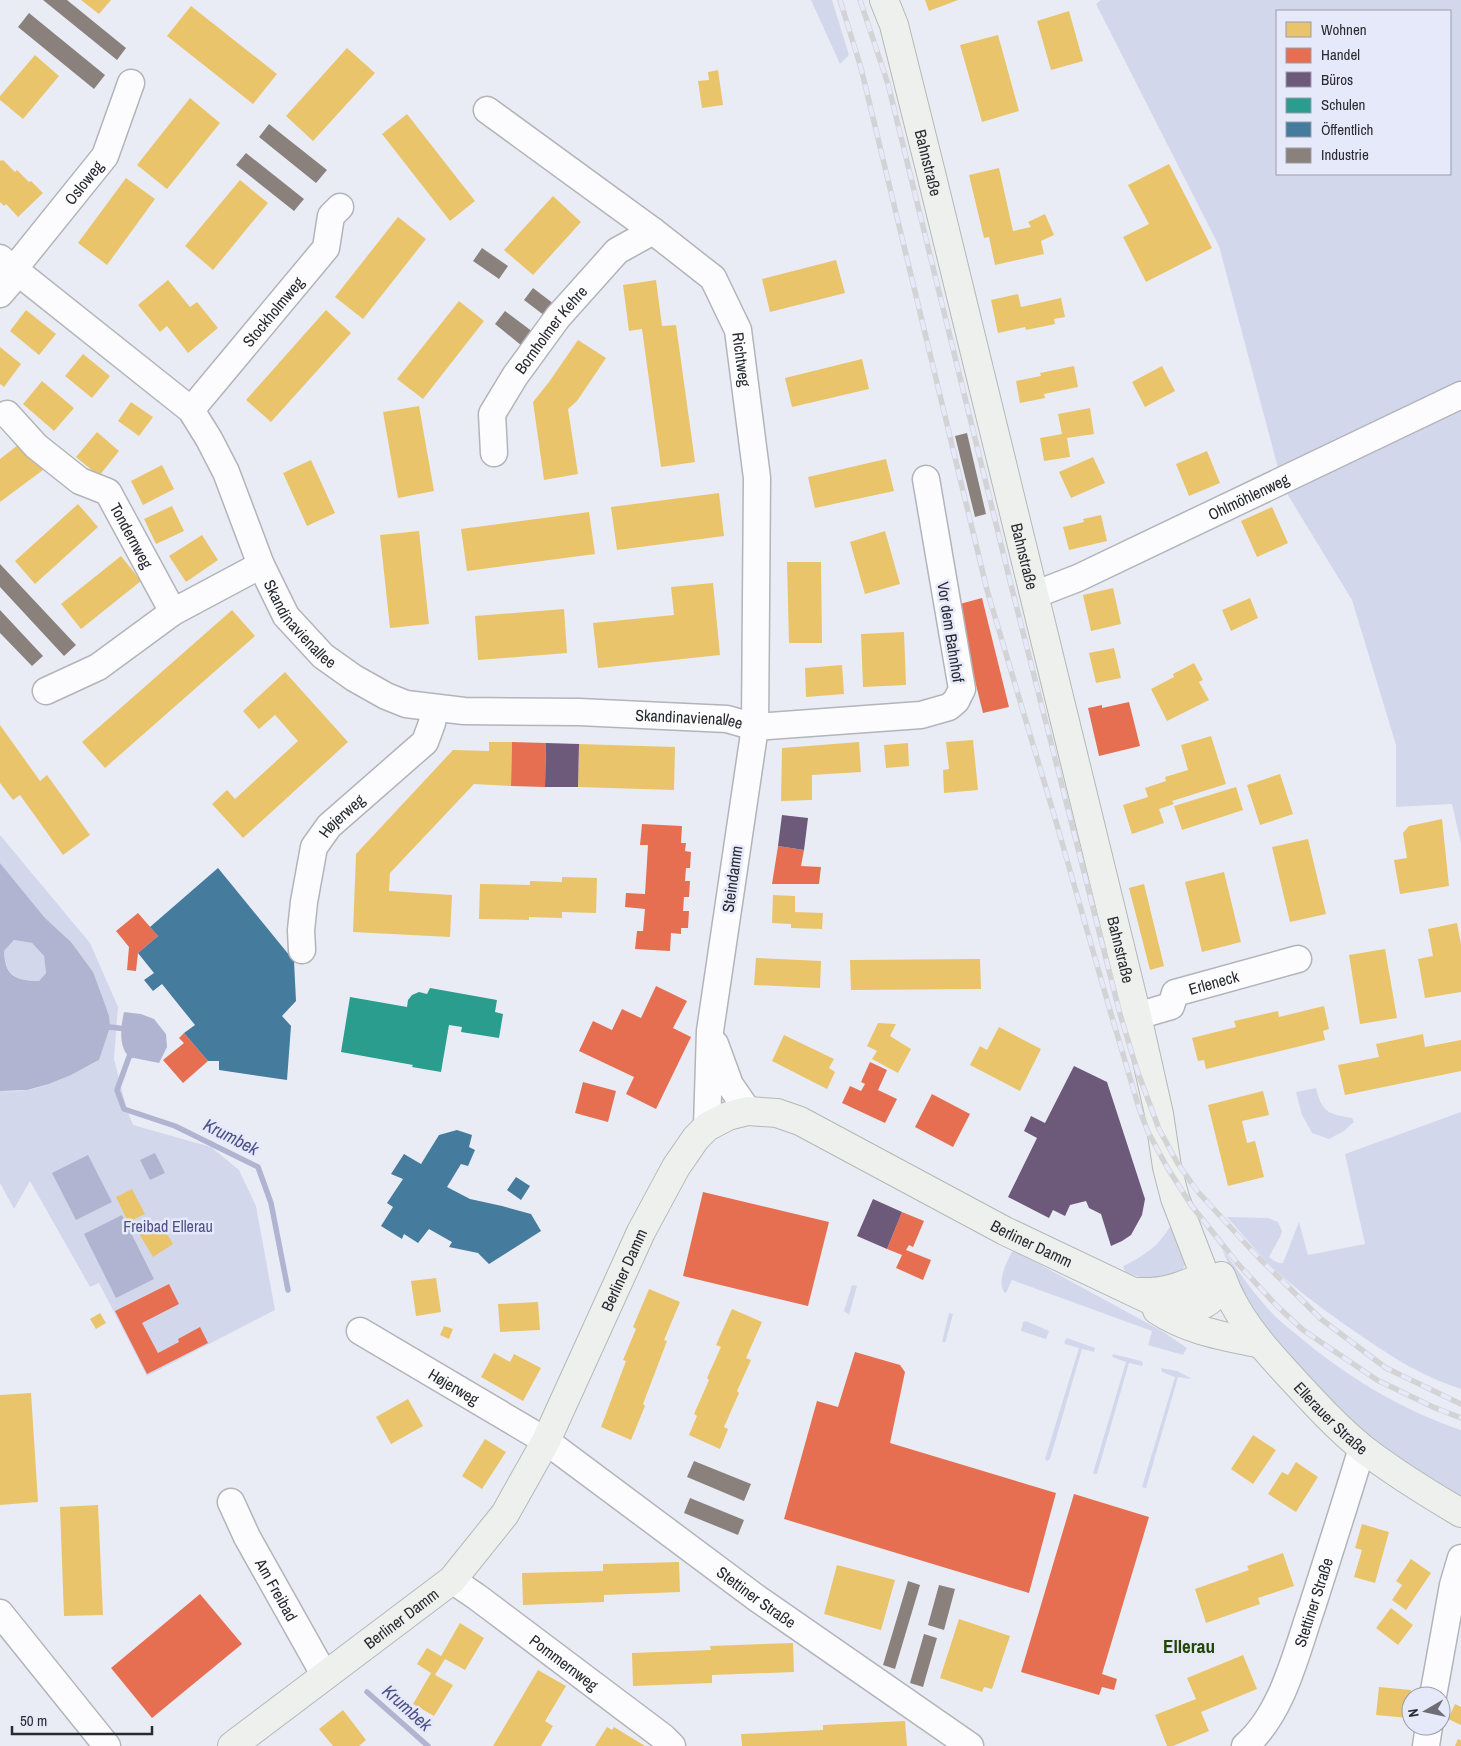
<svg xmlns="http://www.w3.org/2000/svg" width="1461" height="1746" viewBox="0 0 1461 1746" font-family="'Archivo Narrow',sans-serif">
	<rect width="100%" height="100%" fill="#eaecf5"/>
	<!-- green -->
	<path fill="#d3d7ec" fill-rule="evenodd" d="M811,0H832L849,55L840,64Z
		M1101,0H1461V844L1452,804L1396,807V745L1352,600L1283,487L1219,246L1096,4ZM1277,11H1450V174H1277Z
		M0,835L90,943L118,1007L114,1059L127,1110L133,1125L211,1147L239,1170L256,1206L275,1310L147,1376L99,1283L90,1287L30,1181L14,1209L0,1183V1091C9,1091 19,1092 28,1090C53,1085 76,1072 98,1061L110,1027L71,942L45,918L0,863Z
		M14,940L32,943L44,956L46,973L39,981C15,981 6,976 4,951Z
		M1316,1088C1322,1113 1329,1114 1352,1118L1354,1122L1344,1131L1329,1139L1312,1133L1302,1115L1296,1092Z
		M1461,1112V1389C1423,1377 1390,1356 1357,1333C1325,1311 1293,1288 1265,1260C1252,1246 1240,1231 1227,1217L1268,1218L1278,1222L1282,1231L1281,1235L1269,1257C1273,1260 1278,1264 1283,1263L1299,1222L1308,1255L1365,1244L1345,1154Z
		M1171,1225L1187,1261L1181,1273L1152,1281L1125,1272L1123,1266C1143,1257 1160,1245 1171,1225Z
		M1222,1249C1238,1270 1253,1293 1271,1312C1279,1321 1289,1328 1297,1335C1346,1376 1401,1410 1461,1430V1500C1439,1485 1417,1470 1395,1454C1385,1447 1373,1440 1364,1432C1306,1383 1251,1320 1222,1249Z
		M1015,1251L1162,1331L1187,1348L1183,1355L1148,1345L1152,1331L1012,1280L1006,1293L1004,1292C997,1281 1006,1263 1012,1252Z
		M852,1285L857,1286L849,1315L844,1311Z
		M949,1313L953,1314L946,1340L945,1342H942Z
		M1026,1321L1049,1331L1046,1339L1021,1331L1023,1322Z
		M1067,1338L1095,1348L1094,1352L1082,1349L1050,1459L1047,1461L1045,1459L1079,1348L1065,1344L1064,1342Z
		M1113,1354L1141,1361L1143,1363L1142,1366L1129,1363L1097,1474H1094L1093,1473L1126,1362L1112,1357Z
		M1161,1368L1177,1371L1192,1379L1178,1377L1146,1488H1144L1142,1487L1175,1377L1162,1372Z"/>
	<!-- water -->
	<path fill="#b0b4d1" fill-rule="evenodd" d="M0,863L45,918L71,942L93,972L103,999L109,1016L110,1027L99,1060L71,1075L49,1084L27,1090L0,1091ZM14,940L32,943L44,956L46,973L39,981C15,981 5,976 4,951Z
		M124,1012L141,1014L154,1019L166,1034L167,1047L159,1063L129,1057C118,1046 121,1026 124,1012Z
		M155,1153L165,1173L150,1180L140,1160Z
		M88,1155L112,1202L76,1220L52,1173Z
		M122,1215L154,1279L116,1298L84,1234Z"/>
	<!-- homes -->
	<path fill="#e9c46a" d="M81,0H111L99,14Z
		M925,0H958L929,11Z
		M191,6L277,74L253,104L167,36Z
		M1069,11L1083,61L1051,70L1037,21Z
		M998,35L1019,111L982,122L960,45Z
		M347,48L375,73L313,141L286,116Z
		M35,55L59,76L23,119L0,100V96Z
		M718,70L723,105L702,108L698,81L709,80L708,72Z
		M190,98L220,123L167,189L137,165Z
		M407,114L475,201L450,221L382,134Z
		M0,160L1,161L3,160L15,172L17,170L29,182L31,181L43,193L18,217L6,204L4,206L0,202Z
		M1169,164L1212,248L1146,282L1123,237L1149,224L1128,185Z
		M999,168L1013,231L1031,227L1028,222L1045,214L1054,235L1041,241L1044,254L995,265L989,237L984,238L969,175Z
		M126,178L155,199L107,265L78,243Z
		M240,180L268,203L213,270L185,246Z
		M553,196L581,222L533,275L504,250Z
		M398,217L426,239L363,319L335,297Z
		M836,260L845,293L770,312L762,279Z
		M168,280L190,307L197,302L218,328L188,353L167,326L160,332L138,305Z
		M656,280L662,326L676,325L695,462L661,467L642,329L629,331L623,285Z
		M1018,294L1021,307L1061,298L1065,317L1054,319L1055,324L1026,330L1025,327L998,333L991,300Z
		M459,301L484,321L423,399L397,379Z
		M26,310L56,334L39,355L10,331Z
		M326,310L351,333L271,422L246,400Z
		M578,340L606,358L577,401L568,409L578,474L544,480L533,402L549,382Z
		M0,347L21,364L4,387L0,384Z
		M83,354L110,376L92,398L65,376Z
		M862,359L869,389L792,407L785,378Z
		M1074,366L1078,387L1044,394L1045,398L1020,403L1016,381L1041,376L1040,373Z
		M1162,366L1175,391L1145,407L1132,382Z
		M42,381L74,408L54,431L23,404Z
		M131,402L153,417L139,436L118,421Z
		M419,406L434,491L398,498L383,412Z
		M1090,408L1094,434L1067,438L1070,457L1044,461L1040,438L1062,434L1058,414Z
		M97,432L119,451L99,476L76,457Z
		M22,442L43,470L0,502V459Z
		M1207,451L1220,483L1189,496L1176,464Z
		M1093,457L1105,483L1071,498L1059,472Z
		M886,459L894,491L815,508L808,477Z
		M311,460L335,513L307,526L283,473Z
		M162,465L174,489L143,505L131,481Z
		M719,493L724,536L617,550L611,507Z
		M78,504L98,527L35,584L15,561Z
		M172,506L184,531L156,544L144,519Z
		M1272,507L1288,543L1257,557L1241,521Z
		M589,512L595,554L467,571L461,529Z
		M1101,515L1107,541L1069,550L1063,527L1084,522L1083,519Z
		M419,531L429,624L390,628L380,535Z
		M885,531L900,584L865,594L850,542Z
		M202,535L218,560L186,582L169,556Z
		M121,556L141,581L81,629L61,604Z
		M787,562H821L822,643H789Z
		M713,583L720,655L598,668L593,623L674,615L671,587Z
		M1113,588L1121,624L1091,631L1083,595Z
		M1250,598L1258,618L1231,631L1222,610Z
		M564,609L567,653L478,660L475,616Z
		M232,610L255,636L105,768L82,742Z
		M904,632L906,685L863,687L861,634Z
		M1114,648L1121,678L1096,683L1089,653Z
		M1194,663L1203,680L1199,682L1209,700L1167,721L1151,689L1174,677L1173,674Z
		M842,665L844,694L806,697L805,668Z
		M285,672L348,742L243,838L212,804L227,790L235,799L298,741L275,715L259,729L243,711Z
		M0,725L40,781L47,775L90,835L63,855L20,795L13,800L0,783Z
		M1211,736L1226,784L1172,801L1174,804L1159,809L1164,823L1132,834L1123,805L1148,797L1145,788L1166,781L1165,777L1188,770L1181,745Z
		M973,740L978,790L944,793L943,770L949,769L946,742Z
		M489,742H512L511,786L474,784L390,873L389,891L452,895L450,937L353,932L356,854L453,750L489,751Z
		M859,742L861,772L812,775V800L781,801L782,748Z
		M908,743L909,766L886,768L884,745Z
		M579,744L675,747L674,790L578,787Z
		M1280,774L1293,814L1260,825L1247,785Z
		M1236,787L1243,810L1182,830L1174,806Z
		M1442,819L1449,886L1400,894L1394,860L1407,858L1403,833L1409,826Z
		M1308,839L1326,914L1290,922L1272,847Z
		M1224,872L1241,942L1202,952L1185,882Z
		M562,877L597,878L596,913L562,912V918L529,917V920L479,919L480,884L530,885V881L562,882Z
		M1144,884L1164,966L1150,970L1129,888Z
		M773,895L795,896V912L823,913L822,929L791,928V924L772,923Z
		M1457,923L1461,944V992L1425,998L1418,959L1433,956L1428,929Z
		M1385,949L1397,1018L1360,1024L1349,955Z
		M756,958L821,961L820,988L754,985Z
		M980,959L981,989L851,990L850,960Z
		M1324,1006L1329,1029L1323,1031L1325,1040L1206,1069L1204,1060L1198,1061L1192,1038L1236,1027L1234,1021L1278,1011L1279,1017Z
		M878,1023L896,1024L890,1036L911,1049L898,1073L872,1059L877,1051L867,1046Z
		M999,1027L1041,1049L1020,1091L970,1065L980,1046L987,1050Z
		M1423,1034L1425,1047L1461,1040V1071L1345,1095L1338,1065L1379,1057L1376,1044Z
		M784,1035L834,1059L829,1068L835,1072L827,1089L772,1061Z
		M1263,1091L1269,1115L1242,1121L1247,1143L1255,1141L1264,1177L1228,1186L1208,1105Z
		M132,1189L145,1214L128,1222L116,1197Z
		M159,1220L173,1244L153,1257L138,1232Z
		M436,1278L441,1312L416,1316L411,1281Z
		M649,1289L680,1302L664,1340L667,1341L643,1404L645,1406L631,1440L601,1427L626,1361L623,1360L636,1329L633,1327Z
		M538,1302L540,1330L500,1332L498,1304Z
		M732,1309L762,1322L746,1358L751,1360L737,1391L739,1393L724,1427L728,1429L720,1449L689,1435L697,1416L694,1414L709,1380L707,1378L721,1347L716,1345Z
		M100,1313L106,1323L96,1329L90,1319Z
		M444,1326L453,1329L449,1339L440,1335Z
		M494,1353L510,1362L514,1354L541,1368L523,1401L481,1377Z
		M31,1393L38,1502L0,1505V1395Z
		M408,1399L423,1426L391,1444L376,1417Z
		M1253,1435L1276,1450L1253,1484L1231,1469Z
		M485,1439L506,1452L482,1489L462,1476Z
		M1296,1462L1318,1477L1296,1512L1268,1494L1282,1472L1288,1475Z
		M98,1505L103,1615L64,1616L60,1507Z
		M1362,1524L1389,1532L1375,1583L1354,1577L1362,1550L1355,1548Z
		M1283,1553L1294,1586L1258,1598L1260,1604L1206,1623L1195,1589L1249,1570L1247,1566Z
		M1411,1559L1431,1573L1406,1610L1392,1600L1402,1585L1396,1581Z
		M679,1562L680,1592L604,1595V1602L523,1605L522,1573L603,1571V1564Z
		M837,1565L895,1580L881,1630L824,1614Z
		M1391,1608L1413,1625L1398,1645L1376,1628Z
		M959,1619L1010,1636L992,1689L984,1687L982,1692L940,1678Z
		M460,1623L484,1638L465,1670L445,1659L435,1675L453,1685L434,1716L413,1704L431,1673L417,1664L427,1648L441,1656Z
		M793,1643L794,1672L712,1675V1683L633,1686L632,1653L711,1650L710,1646Z
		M1243,1655L1257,1689L1201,1712L1209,1731L1173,1746H1167L1155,1715L1196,1699L1187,1678Z
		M538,1670L566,1686L545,1721L553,1726L541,1746H493Z
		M1379,1687L1411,1690L1409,1718L1376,1715Z
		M1455,1704L1461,1707V1725L1448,1719Z
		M343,1710L366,1740L359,1746H333L319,1729Z
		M905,1721L907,1746H742L741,1734L823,1730V1725Z
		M607,1727L612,1730L614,1727L645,1746H595Z
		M1458,1739L1461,1740V1746H1455Z"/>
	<!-- shops -->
	<path fill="#e76f51" d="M982,598L1009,707L983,713L956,605Z
		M1129,702L1140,746L1099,756L1088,708L1102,705V708Z
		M512,742L546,743L545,787L511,786Z
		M642,824L682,826L681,843H686L685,851L691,852L690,868H686L685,881H690L689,897H684L683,911H689L688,928H681V934L671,933L670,951L635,949L637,931H643L645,909L625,907L626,893L645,894L648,845H640Z
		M778,846L804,850L801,866L821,867L819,884H772Z
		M138,913L158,936L138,953L136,971L127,970L129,947L116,931Z
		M656,986L687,1001L673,1028L691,1037L656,1109L626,1094L634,1077L579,1051L593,1021L612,1030L622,1009L641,1018Z
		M184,1033L208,1061L183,1083L163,1060L184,1043L179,1038Z
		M870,1062L887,1070L878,1090L897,1099L885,1123L842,1103L850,1086L861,1091L865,1084L861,1082Z
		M583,1082L616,1091L608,1122L575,1113Z
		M932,1094L970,1114L953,1147L915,1127Z
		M703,1192L829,1222L808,1306L683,1276Z
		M902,1212L924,1221L913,1247L909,1245L906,1250L931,1260L923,1280L896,1268L902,1255L887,1249Z
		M169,1284L179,1304L142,1323L158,1353L179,1342L178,1339L200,1327L208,1343L147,1374L115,1311Z
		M855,1352L900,1365L905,1372L890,1443L1056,1493L1029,1593L784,1519L817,1401L838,1407Z
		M1074,1494L1149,1517L1102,1674L1117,1679L1114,1690L1102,1687L1099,1695L1021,1672Z
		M200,1594L242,1644L152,1718L111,1668Z"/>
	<!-- offices -->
	<path fill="#6d597a" d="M546,743L579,744L578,787H545Z
		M782,815L808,818L804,850L778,846Z
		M1074,1066L1107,1082L1145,1199L1142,1215L1131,1235L1122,1241L1111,1246L1101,1214L1089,1208L1086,1201L1070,1205L1065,1216L1053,1210L1049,1218L1008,1197L1037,1138L1024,1131L1031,1116L1045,1123Z
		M873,1199L902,1212L887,1249L857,1236Z"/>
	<!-- schools -->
	<path fill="#2a9d8f" d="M430,988L497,1000L495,1012L503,1014L499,1038L461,1032L462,1027L449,1025L441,1072L412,1067L413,1065L341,1052L350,997L407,1007L408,1000L412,995L419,992L427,994Z"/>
	<!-- public -->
	<path fill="#457b9d" d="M218,868L294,961L296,1001L282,1016L291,1026L287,1080L219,1070V1061H208L184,1033L195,1025L162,984L153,991L144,980L154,973L138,953L158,936L150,927Z
		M457,1130L472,1135L469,1147L475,1150L468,1166L461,1164L447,1187L470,1199L502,1206L531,1214L541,1231L489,1264L478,1253L449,1247L452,1242L429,1229L418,1243L404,1234L402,1239L381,1226L393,1207L387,1203L403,1179L391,1174L404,1154L421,1164L439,1135Z
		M516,1177L530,1186L521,1200L507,1190Z"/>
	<!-- industry -->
	<path fill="#8a817c" d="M43,0H67L126,48L117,60Z
		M29,13L105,75L94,89L18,27Z
		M269,124L327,170L316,183L259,137Z
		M246,153L304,199L294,211L236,165Z
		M482,248L508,266L499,279L473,261Z
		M533,288L554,304L545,316L524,300Z
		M505,311L533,332L522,346L495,324Z
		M967,433L986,514L975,517L955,436Z
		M0,564L76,645L64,656L0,587Z
		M0,610L43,656L32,666L0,633Z
		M694,1461L751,1484L744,1501L687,1477Z
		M690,1498L744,1520L738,1535L684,1513Z
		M908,1581L920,1585L895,1669L883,1665Z
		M939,1585L955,1589L944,1630L928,1625Z
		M924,1634L937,1638L923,1687L910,1683Z"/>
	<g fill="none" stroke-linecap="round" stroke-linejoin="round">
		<!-- stream -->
		<path stroke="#b0b4d1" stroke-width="5.5" d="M103,1028L110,1027L126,1029
			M135,1053L129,1057L117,1090L124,1109L175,1126L258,1167L271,1203L288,1290
			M367,1692L428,1746"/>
		<!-- minor casing -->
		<g stroke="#b2b4ba" stroke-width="29">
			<g id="minor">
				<path id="s1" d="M487,110L653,231L713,278L738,330L757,478L755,727L710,1031L707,1127"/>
				<path id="s2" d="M0,258L191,410L209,439L226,472L261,565L286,616L323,656L354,678L386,696L406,704L464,711L579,712L727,719L755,727L921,715L949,707L956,701L962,689L926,479"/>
				<path id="s3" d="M14,269L105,156L131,83"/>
				<path d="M0,294L18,273"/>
				<path id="s4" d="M191,410L326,248L331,216L340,207"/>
				<path id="s5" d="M7,414L36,446L80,481L108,492L173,612"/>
				<path id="s6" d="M494,453L492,414L515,376L558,317L617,251L653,231"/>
				<path id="s7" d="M1034,595L1078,578L1461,395"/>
				<path d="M46,691L98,667L173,612L261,565"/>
				<path id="s8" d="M302,950L301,930L304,902L314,847L329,826L425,742L432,723L435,708"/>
				<path id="s9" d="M1137,1016L1171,1006L1175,993L1298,959"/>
				<path d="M715,1044L730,1085L748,1111"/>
				<path id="s10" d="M360,1331L546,1441L758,1599L970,1746"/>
				<path id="s11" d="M231,1502L247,1537L325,1676"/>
				<path id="s12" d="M452,1580L477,1597L663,1737L672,1746"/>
				<path d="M0,1613L107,1746"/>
				<path d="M1433,1696L1453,1585L1461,1558"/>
				<path id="s13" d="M1245,1746C1283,1713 1296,1653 1312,1607C1329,1554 1346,1501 1362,1448"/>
				<path d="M1426,1746L1429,1726"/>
			</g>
		</g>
		<!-- major casing -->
		<g stroke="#b3b9b5" stroke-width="30">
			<g id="major">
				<path id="s14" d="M884,0L894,25L931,173L1137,1016L1159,1114L1167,1167L1175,1198L1205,1276L1228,1295"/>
				<path id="s15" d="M1222,1278C1235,1314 1260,1344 1286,1372C1310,1398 1334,1425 1362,1448C1393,1472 1427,1493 1461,1513"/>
				<path d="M1138,1292C1166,1293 1179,1287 1205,1276"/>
				<path d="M1157,1310C1189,1331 1224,1336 1261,1344"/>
				<path id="s16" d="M232,1746L452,1580L505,1514L546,1441L641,1232L676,1167L696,1138L707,1127L728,1116L748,1111L777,1113L800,1121L1005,1231L1165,1307C1193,1311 1217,1308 1221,1276"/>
			</g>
		</g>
		<!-- minor -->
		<use href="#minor" stroke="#fcfcfe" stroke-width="26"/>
		<!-- major -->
		<use href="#major" stroke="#edf0ed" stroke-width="28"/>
		<!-- rail casing -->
		<g stroke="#d3d3d6" stroke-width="5.5">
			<path id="rail" d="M840,0L861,68L987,590L1057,825L1109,1007L1139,1108L1148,1132L1167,1167L1191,1205L1238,1264L1277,1306L1303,1330L1377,1380L1433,1407L1461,1418
				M860,0L888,84L1011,585L1120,1014L1137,1070L1159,1129L1178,1164L1198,1192L1257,1256L1321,1319L1386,1368L1461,1404"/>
		</g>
		<!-- rail -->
		<use href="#rail" stroke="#e6e9f9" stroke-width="4" stroke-dasharray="11" stroke-linecap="butt"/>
	</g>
	<g text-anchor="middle" stroke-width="5" stroke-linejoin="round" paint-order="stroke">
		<!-- street labels -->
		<g font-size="16" fill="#292a30" stroke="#e6e9f9">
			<text dy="6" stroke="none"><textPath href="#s14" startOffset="169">Bahnstraße</textPath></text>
			<text dy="6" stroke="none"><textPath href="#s3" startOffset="111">Osloweg</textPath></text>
			<text dy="6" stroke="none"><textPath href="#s4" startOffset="128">Stockholmweg</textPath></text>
			<text dy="6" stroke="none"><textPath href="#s6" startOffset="142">Bornholmer Kehre</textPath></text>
			<text dy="6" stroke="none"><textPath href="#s1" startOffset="369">Richtweg</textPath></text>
			<text dy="6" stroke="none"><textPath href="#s7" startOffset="236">Ohlmöhlenweg</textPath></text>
			<text dy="6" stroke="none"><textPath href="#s5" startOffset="179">Tondernweg</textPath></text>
			<text dy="6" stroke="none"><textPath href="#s14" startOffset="574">Bahnstraße</textPath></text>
			<text dy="6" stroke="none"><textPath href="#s2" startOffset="486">Skandinavienallee</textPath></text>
			<text transform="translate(951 632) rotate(81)" y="6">Vor dem Bahnhof</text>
			<text dy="6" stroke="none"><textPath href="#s2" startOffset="906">Skandinavienallee</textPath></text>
			<text dy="6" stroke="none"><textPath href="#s8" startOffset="146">Højerweg</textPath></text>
			<text transform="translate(732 879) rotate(-82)" y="6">Steindamm</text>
			<text dy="6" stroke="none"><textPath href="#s14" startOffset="979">Bahnstraße</textPath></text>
			<text dy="6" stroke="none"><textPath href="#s9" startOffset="89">Erleneck</textPath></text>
			<text dy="6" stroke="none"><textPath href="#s16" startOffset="1158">Berliner Damm</textPath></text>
			<text dy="6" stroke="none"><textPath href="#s16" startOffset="632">Berliner Damm</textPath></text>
			<text dy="6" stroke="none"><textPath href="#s10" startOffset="109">Højerweg</textPath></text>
			<text dy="6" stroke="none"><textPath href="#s15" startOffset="179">Ellerauer Straße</textPath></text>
			<text dy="6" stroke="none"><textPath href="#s11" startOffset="99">Am Freibad</textPath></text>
			<text dy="6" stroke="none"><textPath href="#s10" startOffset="478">Stettiner Straße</textPath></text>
			<text dy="6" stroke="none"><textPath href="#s13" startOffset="161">Stettiner Straße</textPath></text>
			<text dy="6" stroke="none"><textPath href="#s16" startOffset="212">Berliner Damm</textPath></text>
			<text dy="6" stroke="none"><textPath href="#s12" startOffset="139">Pommernweg</textPath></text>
		</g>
		<!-- park labels -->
		<g font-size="16" fill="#4c5084" stroke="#e6e9f9">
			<text x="168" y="1232">Freibad Ellerau</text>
		</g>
		<!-- water labels -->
		<g font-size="18" font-style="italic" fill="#4d5185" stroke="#e6e9f9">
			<text transform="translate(231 1137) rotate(27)" y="6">Krumbek</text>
			<text transform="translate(407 1708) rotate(42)" y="6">Krumbek</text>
		</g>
		<!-- quarter labels -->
		<g font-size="19" font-weight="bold" fill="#234703" stroke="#e6e9f9">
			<text x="1189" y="1653">Ellerau</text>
		</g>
	</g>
	<!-- legend -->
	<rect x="1276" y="10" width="175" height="165" fill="#e6e9f9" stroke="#9a9da9"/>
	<rect x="1286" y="22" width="25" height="15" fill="#e9c46a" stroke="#9a9da9"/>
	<text x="1321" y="35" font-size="15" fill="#292a30">Wohnen</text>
	<rect x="1286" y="48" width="25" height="15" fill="#e76f51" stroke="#9a9da9"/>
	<text x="1321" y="60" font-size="15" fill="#292a30">Handel</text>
	<rect x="1286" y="72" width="25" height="15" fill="#6d597a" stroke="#9a9da9"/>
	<text x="1321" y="85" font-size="15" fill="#292a30">Büros</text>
	<rect x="1286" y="98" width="25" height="15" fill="#2a9d8f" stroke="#9a9da9"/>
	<text x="1321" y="110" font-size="15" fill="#292a30">Schulen</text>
	<rect x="1286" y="122" width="25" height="15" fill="#457b9d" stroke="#9a9da9"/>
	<text x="1321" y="135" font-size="15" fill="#292a30">Öffentlich</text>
	<rect x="1286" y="148" width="25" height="15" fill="#8a817c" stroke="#9a9da9"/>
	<text x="1321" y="160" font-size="15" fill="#292a30">Industrie</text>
	<!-- north arrow -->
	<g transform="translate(1426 1711) rotate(261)"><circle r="24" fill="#e6e9f9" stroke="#9a9da9"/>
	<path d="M0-4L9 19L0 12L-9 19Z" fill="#6d6e75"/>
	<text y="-8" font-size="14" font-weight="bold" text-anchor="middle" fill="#292a30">N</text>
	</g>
	<!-- scale -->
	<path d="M12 1726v8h140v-8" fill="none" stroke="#292a30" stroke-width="2.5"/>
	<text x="20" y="1726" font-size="15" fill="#292a30" stroke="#e6e9f9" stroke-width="4" paint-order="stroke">50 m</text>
</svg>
